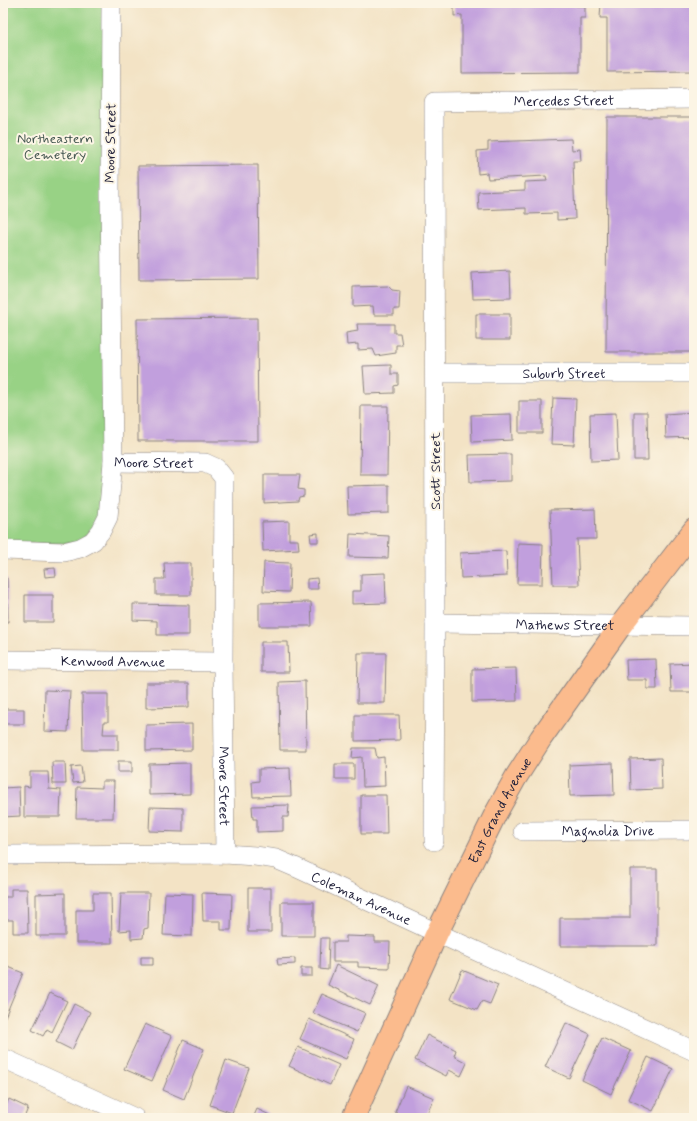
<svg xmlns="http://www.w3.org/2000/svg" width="697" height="1121" viewBox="0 0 697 1121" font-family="Mynerve,sans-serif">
	<rect width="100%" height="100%" fill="#fcf5e5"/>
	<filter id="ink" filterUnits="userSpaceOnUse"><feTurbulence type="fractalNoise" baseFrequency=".025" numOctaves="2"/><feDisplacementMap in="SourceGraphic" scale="8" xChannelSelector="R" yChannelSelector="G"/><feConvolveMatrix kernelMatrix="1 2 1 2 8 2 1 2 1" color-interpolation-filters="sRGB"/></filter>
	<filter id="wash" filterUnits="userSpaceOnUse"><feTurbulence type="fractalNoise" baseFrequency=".012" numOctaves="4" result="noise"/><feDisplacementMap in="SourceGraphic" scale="16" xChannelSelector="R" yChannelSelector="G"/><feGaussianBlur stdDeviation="0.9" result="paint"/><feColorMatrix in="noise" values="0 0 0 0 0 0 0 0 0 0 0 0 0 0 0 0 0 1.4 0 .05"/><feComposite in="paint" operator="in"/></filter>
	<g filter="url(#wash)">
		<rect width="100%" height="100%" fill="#f3e3c5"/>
		<!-- green -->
		<path fill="#98d285" stroke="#5d7a60" d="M3,3H108L106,483L100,521L79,543L3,544Z"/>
		<g id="blocks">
			<!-- building -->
			<path fill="#c19fdd" d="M463,3H576V6H585V18H580V72L462,73V15L454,16V6H463Z
				M601,3H694V71L607,72V18H600Z
				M607,117H694V352H606Z
				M571,139L572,150L580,149L581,161H573L575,219L557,220V213L526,214V208L479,210L478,192L525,190V182L547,181L546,176L488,179L487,173L478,174L477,151L488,150V142Z
				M258,165L259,279L139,280L138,166Z
				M510,271L511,298L473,299L472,273Z
				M388,286L392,290L400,291L399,309H394V315H374L373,306L353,307V287Z
				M476,314H510V340H476Z
				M257,318L258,441H138L137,319Z
				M357,324H394V333H400L402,345H396V353L376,356L373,349L358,350V344L347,345L346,333L358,331Z
				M391,365V374H398V385L394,386V393L365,394L363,366Z
				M553,398L576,399L574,445L551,444Z
				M519,401H542V433H519Z
				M361,406H388L387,475H360Z
				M634,412H647L648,460H634Z
				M694,412V437L666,438L665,414Z
				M616,413L618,460L591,461L590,414Z
				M511,414L512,440L472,442L471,415Z
				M511,454V481L470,482L469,455Z
				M264,475H300L298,489L304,490V496L299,497L298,501L264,503Z
				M389,485V513L348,514L347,486Z
				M595,509L596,539H577L579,585H553L550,510Z
				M289,521V540H298L299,549L263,551L262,522Z
				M318,533V542H311L310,534Z
				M350,534L389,536L388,558L349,557Z
				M518,543L543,544L542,584H517Z
				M506,551L507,576L461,578L460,553Z
				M264,562L290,563L289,592L263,591Z
				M164,563H191V595H156V579H165Z
				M55,568L56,576L45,577L44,569Z
				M385,573L386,603L352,604V591H361V574Z
				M3,578H7L8,622H3Z
				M317,578L318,589H307V579Z
				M25,595H53V622H25Z
				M311,602L312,626H259V603Z
				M133,604L189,605V635H157V621L133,620Z
				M261,642H288L289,672H261Z
				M358,653H386L385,703H357Z
				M656,659L657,689H647V680H627L626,660Z
				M694,663V692H671L670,664Z
				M516,668L517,701L472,702V669Z
				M305,681L306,750H280L279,682Z
				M146,683H189V707L146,708Z
				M45,690L70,691L68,732L44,731Z
				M3,694H5V709H24V724H3Z
				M82,694H108V722H104L103,734H118V750H83Z
				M355,715H399L400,740L355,741Z
				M192,724V750L146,751V725Z
				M353,748H375L377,758L384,757L385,786L363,787L362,757L352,758Z
				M661,758L662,789L631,790L630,759Z
				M118,761H132V772H118Z
				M52,762H65L66,784H53Z
				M190,763V794L149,795V764Z
				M613,763L614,795L570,796L569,765Z
				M335,764H354V779H335Z
				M81,766L83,782L73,783L71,767Z
				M290,768L291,796L253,797L252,782L259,781V769Z
				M30,772H48L49,789L61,790L60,817H24V786L30,787Z
				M102,781H114L113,818H76L77,787L102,788Z
				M19,787L20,816L3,817V788Z
				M361,795H386L387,834H361Z
				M289,805L288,817H283V831L257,832V819H253L252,806Z
				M150,807L183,808V832L149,831Z
				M630,869H657V946H560V918H630Z
				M248,888H271V932H248Z
				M11,889H27L28,933H13V920H3V897H11Z
				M65,893V936H36V894Z
				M93,893H111L112,943H76V910H93Z
				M121,893H149L148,928L144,929L143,938L131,939V930L119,931Z
				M165,893L193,894L192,936L163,935Z
				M202,893L232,894L231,930H221V921H203Z
				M281,902H314V936H281Z
				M346,936L375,937V942H390L389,968L358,967V962H333V942H346Z
				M321,938H329L328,970L320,969Z
				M141,957H153V965H141Z
				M295,958V964L278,965L277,959Z
				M336,965L379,986L370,1005L328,985Z
				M6,966L23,973L5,1017H3V973Z
				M301,968H312V976H301Z
				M462,970L498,985L490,1004L482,1001L477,1010L450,999Z
				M50,993L67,1001L52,1032L47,1029L43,1036L32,1030Z
				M322,994L365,1013L357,1032L313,1013Z
				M74,1004L90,1012L72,1050L56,1042Z
				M309,1019L354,1039L346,1059L300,1039Z
				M566,1023L590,1034L569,1078L545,1067Z
				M145,1024L172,1036L152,1081L124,1069Z
				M427,1035L456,1050L454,1056L467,1063L461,1076L449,1070L446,1076L415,1060Z
				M602,1038L631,1051L611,1094L582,1080Z
				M183,1040L204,1049L184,1099L163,1090Z
				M298,1047L339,1065L330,1085L289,1066Z
				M648,1057L673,1069L653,1111L628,1099Z
				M226,1060L249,1068L232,1113L210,1105Z
				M406,1086L434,1098L425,1118H408L395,1112Z
				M9,1099L28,1108L24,1118H3V1112Z
				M257,1109L276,1118H253Z"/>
		</g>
	</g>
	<g filter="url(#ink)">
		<use href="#blocks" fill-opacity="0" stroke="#8a8280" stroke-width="1"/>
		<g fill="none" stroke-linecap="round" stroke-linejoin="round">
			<!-- minor casing -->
			<g stroke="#8a8280" stroke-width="20">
				<g id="minor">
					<path id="s1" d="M111,3L110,194L113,462L205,463L216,468L224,478L223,662L225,854"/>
					<path id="s2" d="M435,373H694"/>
					<path d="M3,550L64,552L80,548L93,541L101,531L108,517L113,462"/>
					<path id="s3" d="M435,623L694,626"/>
					<path id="s4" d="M3,660L223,662"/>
					<path id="s5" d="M523,831L694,830"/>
					<path id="s6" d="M434,841L435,623L434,102L694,99"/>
					<path id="s7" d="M3,855L225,854L255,856L276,859L297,868L437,933L694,1051"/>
					<path d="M3,1058L135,1118"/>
				</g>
			</g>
			<!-- major casing -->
			<g stroke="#8a8280" stroke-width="24">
				<g id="major">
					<path id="s8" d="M353,1118L437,933L496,813L516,777L541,738L621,625L694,530"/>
				</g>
			</g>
			<!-- minor -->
			<use href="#minor" stroke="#fff" stroke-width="19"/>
			<!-- major -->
			<use href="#major" stroke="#fbbb8d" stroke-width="22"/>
		</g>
	</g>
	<g text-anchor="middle" stroke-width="4" stroke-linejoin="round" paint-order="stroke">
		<!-- street labels -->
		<g font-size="14" fill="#22223b" stroke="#fcf5e5">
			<text dy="5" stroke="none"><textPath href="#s6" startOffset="869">Mercedes Street</textPath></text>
			<text transform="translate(110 143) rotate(-89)" y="5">Moore Street</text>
			<text dy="5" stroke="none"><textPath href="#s2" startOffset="129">Suburb Street</textPath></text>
			<text dy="5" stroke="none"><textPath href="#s1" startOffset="500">Moore Street</textPath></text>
			<text transform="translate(435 471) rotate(-90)" y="5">Scott Street</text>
			<text dy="5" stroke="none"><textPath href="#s3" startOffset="130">Mathews Street</textPath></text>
			<text dy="5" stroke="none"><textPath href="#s4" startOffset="110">Kenwood Avenue</textPath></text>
			<text dy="5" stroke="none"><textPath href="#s1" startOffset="884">Moore Street</textPath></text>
			<text dy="5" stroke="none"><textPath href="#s8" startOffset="341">East Grand Avenue</textPath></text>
			<text dy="5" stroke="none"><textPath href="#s5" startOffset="85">Magnolia Drive</textPath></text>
			<text dy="5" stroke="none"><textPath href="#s7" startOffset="367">Coleman Avenue</textPath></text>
		</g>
		<!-- park labels -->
		<g font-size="14" fill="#455751" stroke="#fcf5e5">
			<text x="55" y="143">Northeastern<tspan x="55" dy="16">Cemetery</tspan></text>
		</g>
	</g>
	<!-- margin -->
	<rect width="697" height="1121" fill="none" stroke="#fcf5e5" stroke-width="16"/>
</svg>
